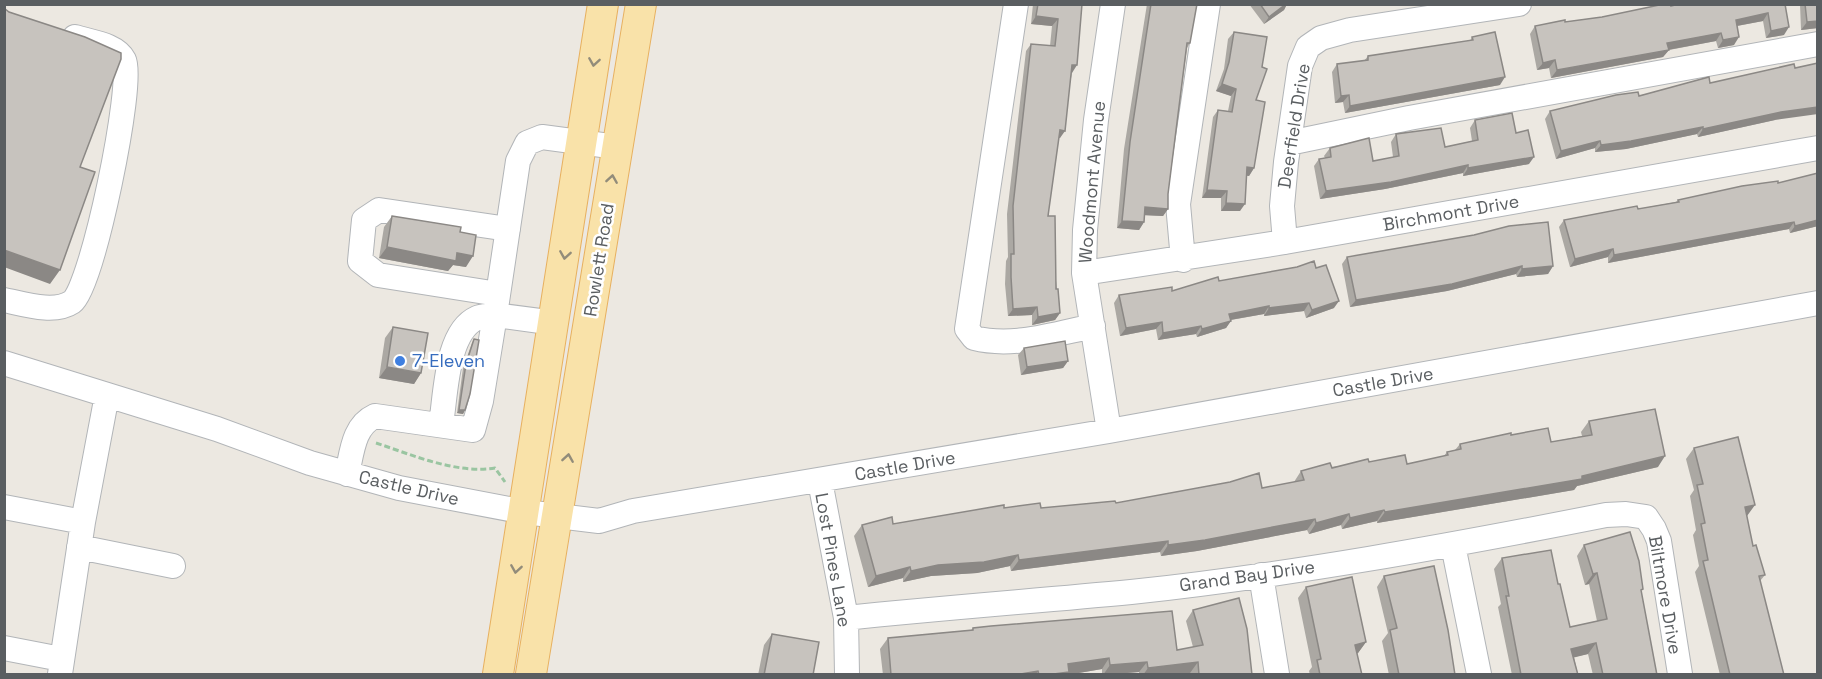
<svg xmlns="http://www.w3.org/2000/svg" width="1822" height="679" viewBox="0 0 1822 679" font-family="'Space Grotesk',sans-serif">
	<rect width="100%" height="100%" fill="#ece8e1"/>
	<g fill="none" stroke-linecap="round" stroke-linejoin="round">
		<!-- minor casing -->
		<g stroke="#b2b5b8" stroke-width="26">
			<path id="minor" d="M1016,4L967,329L974,338C1013,348 1055,334 1093,326
				M1289,143L1409,118L1818,44
				M1285,242L1282,206L1286,162L1300,66L1308,47L1321,38L1350,30L1519,4
				M1183,260L1178,204L1208,4
				M1084,273L1285,242L1818,148
				M498,294L378,275L360,261L364,220L379,210L508,229
				M4,300C24,304 54,314 72,302C92,289 135,81 124,60C116,44 90,42 75,37
				M555,323L495,315L518,161L527,143L542,137L617,147
				M4,363L217,429L310,463L399,488L525,512L599,521L633,511L1109,431L1818,303
				M1109,431L1084,273L1085,230L1096,120L1113,4
				M347,474C352,453 353,426 375,416L473,430L481,401L495,315C489,316 482,316 477,318C446,332 446,394 441,424
				M820,481L846,618L847,674
				M4,507L83,522
				M1453,545L1479,674
				M79,547L173,566
				M1261,575L1277,674
				M846,618C941,608 1036,601 1131,592C1290,575 1449,546 1606,515L1626,514L1646,517L1654,529L1659,541L1680,674
				M4,648L61,659
				M60,674L83,522L107,395"/>
		</g>
		<!-- major casing -->
		<g stroke="#e7b05f" stroke-width="32">
			<path id="major" d="M498,674L603,4
				M531,674L641,4"/>
		</g>
		<!-- path -->
		<path stroke="#9ac5a1" stroke-width="3" stroke-dasharray="6 3" stroke-linecap="butt" d="M376,443C413,455 455,474 495,468L505,482"/>
		<!-- minor -->
		<use href="#minor" stroke="#fff" stroke-width="24"/>
		<!-- major -->
		<use href="#major" stroke="#f9e2a9" stroke-width="30"/>
	</g>
	<!-- wall -->
	<path fill="#aba8a3" d="M1033,4H1082L1072,73L1060,138H1059L1048,216L1060,313L1055,320L1032,325V315L1008,316L1005,284L1006,261L1008,257L1007,214L1026,51L1031,44L1050,46L1052,26L1031,24Z
		M1147,4H1197L1190,43L1187,48L1168,194V209L1163,216L1145,215L1144,222L1139,230L1117,228L1124,149Z
		M1249,4H1287L1284,10L1264,24Z
		M1785,4L1784,35L1766,38L1763,21L1737,26L1734,45L1718,48L1716,41L1669,50L1663,57L1551,78L1549,68L1537,70L1530,34L1535,26L1602,17L1671,6Z
		M1800,4H1818V28L1801,30Z
		M1234,32L1256,100L1254,168L1249,176L1246,175L1240,211H1221V198H1202L1213,117L1218,110L1228,111L1231,96L1216,91L1224,69L1228,39Z
		M1472,37L1500,85L1345,113L1343,102L1335,103L1332,72L1337,64L1364,61L1368,56L1470,41Z
		M1710,83L1775,120L1698,137L1697,134L1626,149L1595,152V148L1556,159L1545,119L1550,111Z
		M1475,120L1516,133L1529,164L1463,176V173L1385,189L1320,199L1314,166L1319,159L1325,158L1324,156L1330,148L1373,161L1393,157L1391,142L1396,134L1445,147L1472,141L1470,128Z
		M1818,173V226L1790,233L1789,229L1608,263V257L1570,267L1559,227L1564,220L1638,209L1676,202L1678,200L1778,183Z
		M392,216L460,232L466,267L453,265L448,271L379,258L384,227Z
		M1347,257L1553,266L1548,274L1517,277L1516,274L1447,291L1350,307L1342,264Z
		M1219,281L1334,308L1306,318L1304,311L1264,316V314L1231,320L1226,328L1197,337L1196,334L1158,340L1156,329L1120,336L1114,303L1119,295L1172,291Z
		M393,327L421,373L414,384L379,378L385,338Z
		M474,339L465,410L463,414L457,413L463,368L472,343Z
		M1024,348L1068,361L1063,368L1021,375L1018,355Z
		M1589,421L1658,467L1577,486L1574,490L1377,523V521L1342,529L1341,525L1309,534L1307,530L1197,551L1161,556L1160,552L1011,571L1010,566L977,573L931,576L903,582V578L868,587L854,536L862,525L893,524L1004,508H1041L1116,503L1262,488L1294,482L1301,471L1369,462L1407,464L1444,456L1447,452L1455,450L1460,444L1511,435L1551,442L1582,436L1581,432Z
		M1694,448L1747,516L1753,546L1765,575L1760,581L1784,675H1720L1695,572L1699,566L1693,535L1696,530L1690,496L1694,490L1686,459Z
		M1584,545L1641,592L1657,675H1593L1588,654L1574,657L1578,675H1512L1498,607L1501,604L1494,569L1502,558L1558,584L1570,627L1597,621L1589,584L1585,585L1577,556Z
		M1384,576L1455,675H1389L1382,641L1388,633L1377,587Z
		M1306,587L1366,642L1358,653L1357,654L1362,675H1310L1309,671L1312,667L1298,598Z
		M1193,610L1252,675H1190V673L1179,675H1139V672L1102,675V669L1067,675H883L880,649L888,638L971,630L973,628L1177,650L1193,647L1186,621Z
		M772,634L813,675H758L764,645Z"/>
	<!-- shaded-wall -->
	<path fill="#8b8885" d="M1286,4H1287L1284,10L1264,24L1269,17Z
		M1768,13L1763,21L1731,27L1736,20Z
		M1036,16L1058,19L1052,26L1031,24Z
		M1818,21V28L1801,30L1807,22Z
		M1789,27L1784,35L1766,38L1771,31Z
		M1721,33L1716,41L1662,51L1667,43Z
		M1739,37L1734,45L1718,48L1723,40Z
		M1669,50L1663,57L1551,78L1557,70Z
		M1555,60L1549,68L1537,70L1543,63Z
		M1072,65H1077L1072,73L1067,72Z
		M1505,77L1500,85L1345,113L1350,106Z
		M1222,84L1236,89L1231,96L1216,91Z
		M1349,95L1343,102L1335,103L1341,96Z
		M1818,107V114L1775,120L1698,137L1703,129L1781,112Z
		M1703,127L1697,134L1626,149L1595,152L1601,145Z
		M1060,130L1065,131L1060,138L1055,137Z
		M1600,141L1595,148L1556,159L1561,151Z
		M1534,157L1529,164L1463,176L1468,168Z
		M1468,165L1463,173L1385,189L1320,199L1326,191Z
		M1247,167L1254,168L1249,176L1242,175Z
		M1207,190L1227,191L1221,198H1202Z
		M1226,203L1245,204L1240,211H1221Z
		M1145,207L1168,209L1163,216L1140,215Z
		M1818,220V226L1790,233L1795,226Z
		M1122,221L1144,222L1139,230L1117,228Z
		M1794,222L1789,229L1608,263L1614,255Z
		M387,247L457,253L473,256L466,267L453,265L448,271L379,258Z
		M1613,249L1608,257L1570,267L1575,259Z
		M4,250L60,270L50,284L4,267Z
		M1522,266L1516,274L1447,291L1350,307L1356,300Z
		M1553,266L1548,274L1517,277L1522,269Z
		M1339,301L1334,308L1306,318L1312,310Z
		M1309,303L1304,311L1264,316L1269,308Z
		M1269,306L1264,314L1224,321L1229,314Z
		M1037,307L1032,315L1008,316L1013,309Z
		M1060,313L1055,320L1032,325L1038,317Z
		M1231,321L1226,328L1197,337L1202,329Z
		M1162,322L1156,329L1120,336L1126,328Z
		M1201,326L1196,334L1158,340L1163,333Z
		M1068,361L1063,368L1021,375L1027,367Z
		M387,367L421,373L414,384L379,378Z
		M459,410H465L463,414L457,413Z
		M1665,456L1658,467L1577,486L1574,490L1377,523L1385,512L1582,476Z
		M1755,505L1747,516L1745,507Z
		M1384,510L1377,521L1342,529L1350,518Z
		M1349,514L1341,525L1309,534L1316,523Z
		M1315,519L1307,530L1197,551L1161,556L1168,545Z
		M1168,541L1160,552L1011,571L1019,560Z
		M1018,555L1010,566L977,573L931,576L903,582L911,571L938,565Z
		M910,567L903,578L868,587L876,576Z
		M1597,573L1589,584L1585,585L1593,574Z
		M1366,642L1358,653L1347,656L1355,645Z
		M1596,643L1588,654L1564,660L1571,649Z
		M1109,658L1102,669L1067,675H1046L1068,664Z
		M1147,662L1139,672L1103,675L1110,665Z
		M1198,662L1190,673L1179,675H1143L1148,668Z
		M1038,671L1036,675H1015Z"/>
	<!-- building -->
	<path fill="#c7c3be" stroke="#8b8885" stroke-width="1.5" d="M1038,4H1082L1077,65H1072L1065,131L1060,130L1048,216H1055L1056,289H1058L1060,313L1038,317L1037,307L1013,309L1011,277V254H1014L1013,206L1031,44L1055,46L1058,19L1036,16Z
		M1151,4H1197L1190,43H1187L1168,194V209L1145,207L1144,222L1122,221L1130,142Z
		M1260,4H1286L1269,17Z
		M1664,4H1671V6L1679,4H1785L1789,27L1771,31L1768,13L1736,20L1739,37L1723,40L1721,33L1667,43L1669,50L1557,70L1555,60L1543,63L1535,26L1565,20V22L1602,17Z
		M1805,4H1818V21L1807,22Z
		M4,8L9,12L85,37L121,53V59L80,167L95,172L60,270L4,250Z
		M1234,32L1267,37L1262,67L1267,69L1256,100L1265,102L1254,168L1247,167L1245,204L1226,203L1227,191L1207,190L1218,110L1232,112L1236,89L1222,84L1229,62Z
		M1495,32L1505,77L1350,106L1349,95L1341,96L1337,64L1368,60V56L1473,40L1472,37Z
		M1818,63V107L1781,112L1703,129V127L1631,141L1601,145L1600,141L1561,151L1550,111L1616,95L1638,92L1639,96L1709,77L1710,83L1794,64L1795,68Z
		M1512,113L1516,133L1528,130L1534,157L1468,168V165L1391,182L1326,191L1319,159L1331,157L1330,148L1369,138L1373,161L1399,156L1396,134L1441,128L1445,147L1478,140L1475,120Z
		M1818,173V220L1795,226L1794,222L1614,255L1613,249L1575,259L1564,220L1637,206L1638,209L1679,202L1678,200L1742,186L1778,181V183Z
		M392,216L461,227L460,232L476,235L473,256L457,253L456,261L387,247Z
		M1548,222L1553,266L1522,269V266L1452,284L1356,300L1347,257L1474,235L1509,226Z
		M1314,261L1316,268L1326,265L1339,301L1312,310L1309,303L1269,308V306L1229,314L1231,321L1202,329L1201,326L1163,333L1162,322L1126,328L1119,295L1172,287V291L1218,277L1219,281L1297,267Z
		M393,327L428,333L421,373L387,367Z
		M474,339L479,340L470,394L465,410H459L466,364Z
		M1065,341L1068,361L1027,367L1024,348Z
		M1655,409L1665,456L1582,476V479L1385,512L1384,510L1350,518L1349,514L1316,523L1315,519L1205,540L1168,545V541L1019,560L1018,555L984,562L938,565L911,571L910,567L876,576L862,525L892,517L893,524L1004,505V508L1040,503L1041,508L1115,501L1116,503L1230,482L1259,473L1262,488L1304,480L1301,471L1330,463L1332,468L1368,459L1369,462L1405,455L1407,464L1448,455L1447,452L1461,449L1460,444L1511,433V435L1548,428L1551,442L1592,435L1589,421Z
		M1738,437L1755,505L1745,507L1753,546L1756,545L1765,575L1759,576L1784,675H1730L1703,561L1708,560L1701,524L1705,523L1697,485L1703,484L1694,448Z
		M1630,532L1639,561L1643,589L1641,590L1657,675H1603L1596,643L1571,649L1578,675H1521L1506,596H1509L1502,558L1551,550L1558,584H1560L1570,627L1607,619L1597,573L1593,574L1584,545Z
		M1434,566L1448,630L1455,675H1399L1390,630L1397,628L1384,576Z
		M1352,577L1366,642L1355,645L1362,675H1320L1317,660L1321,659L1306,587Z
		M1239,598L1247,629L1252,675H1199L1198,662L1148,668L1147,662L1110,665L1109,658L1068,664L1069,672L1046,675H1039L1038,671L1015,675H891L888,638L973,630V628L991,626L1172,611L1177,650L1203,645L1193,610Z
		M772,634L819,642L813,675H764Z"/>
	<!-- one-way arrows -->
	<defs><path id="oneway-chevron" d="M-2-3.5L2.5 0L-2 3.5" fill="none" stroke-width="1.6" stroke-linecap="round" stroke-linejoin="round" transform="scale(1.5)"/></defs>
	<g stroke="#928c7a">
		<use href="#oneway-chevron" transform="translate(594 62) rotate(99)"/>
		<use href="#oneway-chevron" transform="translate(612 179) rotate(-81)"/>
		<use href="#oneway-chevron" transform="translate(565 255) rotate(99)"/>
		<use href="#oneway-chevron" transform="translate(568 458) rotate(-81)"/>
		<use href="#oneway-chevron" transform="translate(516 569) rotate(99)"/>
	</g>
	<!-- markers -->
	<circle fill="#3f7fe0" stroke="#fff" stroke-width="2" cx="400" cy="361" r="6"/>
	<g text-anchor="middle" stroke-width="5" stroke-linejoin="round" paint-order="stroke">
		<!-- street labels -->
		<g font-size="18" fill="#5a5e61" stroke="#fff">
			<text transform="translate(1294 126) rotate(-81)" y="6">Deerfield Drive</text>
			<text transform="translate(1092 182) rotate(-85)" y="6">Woodmont Avenue</text>
			<text transform="translate(1451 213) rotate(-10)" y="6">Birchmont Drive</text>
			<text transform="translate(599 260) rotate(-81)" y="6">Rowlett Road</text>
			<text transform="translate(1383 382) rotate(-10)" y="6">Castle Drive</text>
			<text transform="translate(905 466) rotate(-10)" y="6">Castle Drive</text>
			<text transform="translate(409 488) rotate(13)" y="6">Castle Drive</text>
			<text transform="translate(833 560) rotate(80)" y="6">Lost Pines Lane</text>
			<text transform="translate(1247 576) rotate(-8)" y="6">Grand Bay Drive</text>
			<text transform="translate(1665 595) rotate(80)" y="6">Biltmore Drive</text>
		</g>
		<!-- shop labels -->
		<g font-size="18" fill="#366cbe" stroke="#fff" text-anchor="start">
			<text x="412" y="367">7-Eleven</text>
		</g>
	</g>
	<!-- border -->
	<rect width="1822" height="679" fill="none" stroke="#5a5e61" stroke-width="12"/>
</svg>
